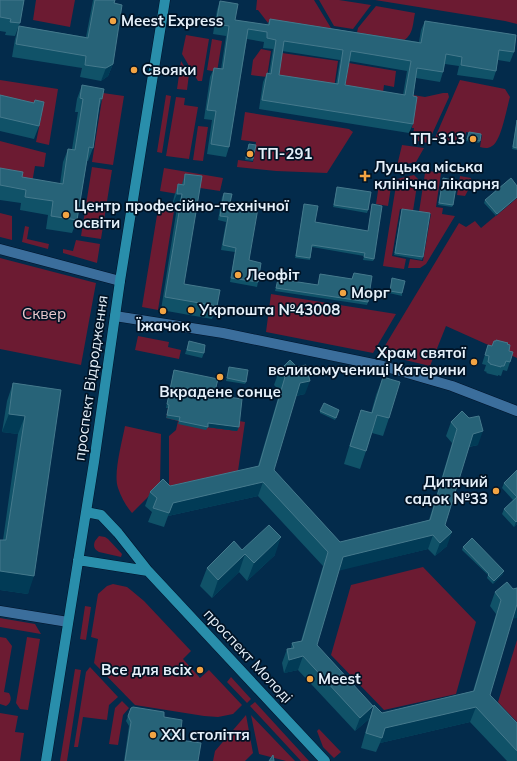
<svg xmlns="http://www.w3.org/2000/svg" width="517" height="761" viewBox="0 0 517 761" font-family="Mulish,sans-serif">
	<rect width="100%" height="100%" fill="#032b4b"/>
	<!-- green -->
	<path fill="#6c1b32" d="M36,0H75L70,27L33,20Z
		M257,0H314L334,33L268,23L258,10H256Z
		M319,0H339L371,5L353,29L334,26Z
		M375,0H517V24L505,21Z
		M376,6L415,13C412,28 414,35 399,44L356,37L358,28Z
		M186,35L209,39L202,81H198L182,54Z
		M212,39L222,41L217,72L207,70Z
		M261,49L271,51L267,77L251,75L253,60Z
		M282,53L338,61L334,88L278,79Z
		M181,61L189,74L187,90L177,89Z
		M349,63L396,71L394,87L384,85L382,100L344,94Z
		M0,80L58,89L49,145L36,142L42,113L29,110L0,107Z
		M460,80L505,89L510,97C507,107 501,142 492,146C488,149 484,148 480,147L482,135L466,132L464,144L434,140Z
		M103,93L124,96L113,165L92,162Z
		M443,93H448L449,97L428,143L412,140L414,128H412L415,105H411L413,95L425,97Z
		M166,95L171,96L162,153L157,152Z
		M176,97L185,98L184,105L198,107L189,159L166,156Z
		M245,112L349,129L353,132L327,173L276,171L237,167L238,160L253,162L256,142L241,140Z
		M198,126L208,127L203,161L193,160Z
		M0,141L46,153L44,167L35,166L32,183L0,178Z
		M402,145L424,148L416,162L397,166Z
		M92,167L112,170L101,239L81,236Z
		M164,168L223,178L220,191L180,185L178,194L160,191Z
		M429,171L441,173L436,207L443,208L442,214L455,216L426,264L420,268H408L410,259L423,261L431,214L419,212L425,173Z
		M414,175L418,179L413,211L400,209L392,256L406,259L404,269L383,266L397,179Z
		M460,176L471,178L472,183L465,196L457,195Z
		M392,181L388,206L376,204L379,184Z
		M517,198V358L446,326L430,366L380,354L459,223L466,227L475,221L481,228Z
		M158,209L174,211L158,310L142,307Z
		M0,213L12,216V240L0,237Z
		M25,226L29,227L27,239L49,244L48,249L22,242Z
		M76,240L100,244L97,263L63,253V249L73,251Z
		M0,258L96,283L81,365L0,349Z
		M271,294L396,314L373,353L266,332Z
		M138,336L169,342L168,347L181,350L179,359L135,350Z
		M168,408L209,417L207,427L237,431L239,421L245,422L238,471L169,486V436L176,430L178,421L166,418Z
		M125,426L161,434L160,485L132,513C126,506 121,497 118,488C113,474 122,442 125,426Z
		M99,536L105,537L108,539L122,554L121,557L99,552C94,549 93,546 95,541Z
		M423,567L476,622L456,694L384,710L331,655L351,585Z
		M113,584L127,587L132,591L144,601L191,651L183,659L200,678L209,670L242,705L233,714L218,717L204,716L135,705L94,663L98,639L91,637L98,594L107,586Z
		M85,606L91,607L86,640L80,639Z
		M0,618L35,624L41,634L0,627Z
		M0,637L6,638L12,646L4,692L9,693C12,698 11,703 6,706L0,704Z
		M27,637L40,639L28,710L20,709L16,703Z
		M517,640V722L498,702Z
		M90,667L118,697L109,705L107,720L83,717L78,747H74L86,672Z
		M75,669L81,670L67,761H60Z
		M231,677L251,699L247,703L227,682Z
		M122,701L129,708L123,715L118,745L109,744L115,708Z
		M255,702L309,761H301L250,706Z
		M0,713L18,716L15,732L24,733L20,761H0Z
		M246,715L253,753L245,761H213L215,751Z
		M251,715L295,761H286L259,754Z
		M319,729L341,752L334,758L323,747L317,731Z"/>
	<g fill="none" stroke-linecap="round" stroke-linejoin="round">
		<!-- street casing -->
		<g stroke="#001329" stroke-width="11">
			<path id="street" d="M0,249L120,281
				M115,316L223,333L383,366L452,386L517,411
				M0,611L68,622"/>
		</g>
		<!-- secondary casing -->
		<g stroke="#001329" stroke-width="11">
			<path id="secondary" d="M86,512L101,515L118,533L148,571L325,761
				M78,560L148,571
				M46,761L94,462L120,281L165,0"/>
		</g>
		<!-- street -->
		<use href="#street" stroke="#3b6e9c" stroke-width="10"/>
		<!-- secondary -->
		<use href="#secondary" stroke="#298eab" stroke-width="10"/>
	</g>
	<!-- wall -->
	<path fill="#105268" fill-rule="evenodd" d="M0,0H24L20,23L15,36L5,35L6,32L0,31Z
		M93,0H115L113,64L108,76L101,81L80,77L82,68L12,57L15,39L19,26L86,37Z
		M220,1L235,20L267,25L270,19L419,42L421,30L425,21L514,52L510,62L498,60L496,71L493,80L457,75L459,66L445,64L443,72L440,82L416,78L413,96V124L409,133L259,109L263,82L267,73H269L273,49L263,48L264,42L247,39L229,147L226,157L207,154L212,120L204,119L210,77L214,68L221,69L226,36L213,34L217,10ZM282,51L340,60L336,84L279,75ZM349,61L407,71L403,95L345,85Z
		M82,85L102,99L99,108L93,148L88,161H87L77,220L72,233L46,229L48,215L20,210L21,203L0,200V168L22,177L60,184L63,162L68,149H72L78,112H75L77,99Z
		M0,95L34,103L35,100L39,126L34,139L0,131Z
		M517,120V150L512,149Z
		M469,132L480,141L479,143L466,141Z
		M249,144L253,159V161L245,160Z
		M185,174L184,284L217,306L212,319L161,310L177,207L172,206L174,197L178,184H182Z
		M443,178L453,205L452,207L438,205Z
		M511,178L496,216L484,203L485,200Z
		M337,187L368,210L367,213L333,207Z
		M224,193L230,203L249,260L258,282L257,287L230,282L235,252L221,250L226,222L218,220L222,197Z
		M304,204L315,222L368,231L372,204L374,259L373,261L363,260L364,256L312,247L310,260L295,258Z
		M402,209L423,257L422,260L394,255Z
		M354,273L368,302L367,305L275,291L278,279L318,285L320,274L352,279Z
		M392,278L402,293V296L389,293Z
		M189,341L204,353L202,358L185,354Z
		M494,341L507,344L510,362L507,371L503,370L501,376L498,375V376L486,373L487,372L484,371L486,365L482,364L488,345L492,346Z
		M229,367L246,382L245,384L226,381Z
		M174,370L214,395L239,427L237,431L208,427L206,430L178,424L179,421L166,418L168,408H166L173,374Z
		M279,371L305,394L296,396L274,470L340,542L429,520L452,443L446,436L451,422L478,445L469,447L445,525L447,546L435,556L428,549L339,570L317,645L369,719L355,731L298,670L284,673L282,663L287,649L291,648L292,643L301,641L323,566L258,496L168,516L164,527L148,522L152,512L145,506L150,492L170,486L258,466L280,391L274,385Z
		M383,377L389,418L383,436L372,433L360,469L344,464L355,427L361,410L371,413L376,395Z
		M13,383L61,390L28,594L0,590V540H3L18,434L2,432L7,401Z
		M339,410L335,420L320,413V411Z
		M517,470V524L514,527L502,514L504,509L513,500L502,488L504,483Z
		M463,547L503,574L493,584L487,578L488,575L462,550Z
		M242,550L275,555L247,581L239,572L212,598L200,586L207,568Z
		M507,582L512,619L490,695L517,723V761H507L470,722L380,743L376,752L361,748L369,719L374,705L382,713L473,691L496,614L490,606L495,592Z
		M131,708L164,717L180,740L198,761H124L129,726L126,721Z"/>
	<!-- shaded-wall -->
	<path fill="#013b56" d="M113,64L108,76L101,81L106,68Z
		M177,194H182L177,207L172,206Z
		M517,197V198L496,216L497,214Z
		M310,381L305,394L295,396L300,383Z
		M9,414L25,416L18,434L2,432Z
		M208,423L239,427L237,431L207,427Z
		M483,431L478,445L468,447L473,434Z
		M263,482L258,496L168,516L173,503Z
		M517,521V524L514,527L516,522Z
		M452,532L447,546L435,556L440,543Z
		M433,535L428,549L338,571L343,557Z
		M281,537L275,555L247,581L254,563Z
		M245,554L239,572L212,598L218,580Z
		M0,571L34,576L28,594L0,590Z
		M504,571L503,574L493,584L494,581Z
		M517,604V618L511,619Z
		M303,656L298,670L284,673L289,660Z
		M373,706L369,719L355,731L360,718Z
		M476,707L470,722L380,743L385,728Z"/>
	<!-- building -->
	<path fill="#276378" stroke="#45798c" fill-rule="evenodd" d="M0,0H24L20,23L10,22L11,19L0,17Z
		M95,0H115L114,3L122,5L113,64L106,68L85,65L86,56L16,44L19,26L88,38Z
		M220,1L238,4L235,20L269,25L270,19L421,43L425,21L516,35L514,52L499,50L496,71L461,65L462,57L446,54L443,72L417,68L413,96L417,97L413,124L262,100L267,73L271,74L276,40L267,38V32L248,29L229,147L211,144L216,111L207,110L214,68L223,69L229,26L216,24ZM284,41L343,50L338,84L279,75ZM351,51L411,61L405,95L345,85Z
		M82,85L104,89L102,99L100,98L93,148L89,147L77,220L51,216L53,201L25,197L26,190L0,185V168L23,172L22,177L63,184L68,149L75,150L83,99L80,98Z
		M0,95L34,103L35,100L44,102L39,126L0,117Z
		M517,120V148L513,147Z
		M469,132L481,134L480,141L467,139Z
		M249,144L256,145L253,159L246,158Z
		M185,174L202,176L184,284L220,290L217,306L165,297L182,194H177L178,184L184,185Z
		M443,178L457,181L453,205L439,203Z
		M511,178L517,186V197L497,214L485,200Z
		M337,187L371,192L368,210L334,205Z
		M224,193L232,194L230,203L258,208L249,260L261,263L258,282L231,278L236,248L223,245L228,217L220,216Z
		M304,204L318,206L315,222L368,231L372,204L382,206L374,259L364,257L365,253L312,245L310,258L296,256Z
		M402,209L430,213L423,257L395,253Z
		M354,273L372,276L368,302L276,288L278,279L318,285L320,274L352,279Z
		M392,278L405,281L402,293L390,291Z
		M496,340L508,343L507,344L510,345L509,351L513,352L510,362L506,361L504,366H501V367L490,364V363L488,362L489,356L485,355L488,345L492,346L494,341H496Z
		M189,341L205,345L204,353L187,350Z
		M290,360L297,367L306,365L310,381L300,383L274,470L340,542L430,520L457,429L451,422L462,411L469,418L479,416L483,431L473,434L445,525L452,532L440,543L433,535L343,557L317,645L373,706L360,718L303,656L289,660L287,649L294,648L292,643L302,641L328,552L263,482L173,503L169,513L153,508L157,498L150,492L163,479L170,486L259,466L285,377L279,371Z
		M229,367L248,370L246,382L227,378Z
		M174,370L218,379L214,395L242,399L239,427L208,423V427L179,421L180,417L167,415L169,405L167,404Z
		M383,377L400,382L389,418L377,415L366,451L350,446L361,410L372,413Z
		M13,383L61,390L34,576L0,571V540H6L25,416L9,414Z
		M324,403L339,410L336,418L320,411Z
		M517,470V521L516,522L504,509L517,497L504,483Z
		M269,525L281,537L254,563L245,554L218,580L207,568L234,541L242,550Z
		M472,538L504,571L494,581L488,575L489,574L463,547Z
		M507,582L513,589L517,588V604L490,695L517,723V751L476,707L385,728L382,738L366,733L374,705L382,713L474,691L501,600L495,592Z
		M133,707L164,712V717L182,720L180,740L201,743L198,761H125L131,722L128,716L131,708Z
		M273,755L274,761H269Z"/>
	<!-- markers -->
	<g fill="#f3a443" stroke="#011325" stroke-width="1.5">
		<circle cx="113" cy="21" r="4"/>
		<circle cx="134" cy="70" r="4"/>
		<circle cx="473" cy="139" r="4"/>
		<circle cx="250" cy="154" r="4"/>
		<path d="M363 170h4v4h4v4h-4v4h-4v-4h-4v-4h4z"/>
		<circle cx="66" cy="215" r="4"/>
		<circle cx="238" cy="275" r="4"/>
		<circle cx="343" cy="293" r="4"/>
		<circle cx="191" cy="310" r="4"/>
		<circle cx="163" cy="311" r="4"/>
		<circle cx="474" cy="362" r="4"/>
		<circle cx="220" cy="377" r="4"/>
		<circle cx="496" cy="491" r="4"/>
		<circle cx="200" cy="670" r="4"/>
		<circle cx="310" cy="679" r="4"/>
		<circle cx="153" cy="735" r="4"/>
	</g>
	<g text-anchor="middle" stroke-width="3.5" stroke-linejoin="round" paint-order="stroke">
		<!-- poi labels -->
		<g font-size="15" font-weight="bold" fill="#e5f0fa" stroke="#011325" text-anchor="start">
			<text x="121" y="26">Meest Express</text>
			<text x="142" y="75">Свояки</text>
			<text x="465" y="144" text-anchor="end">ТП-313</text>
			<text x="258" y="159">ТП-291</text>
			<text x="374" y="172">Луцька міська<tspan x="374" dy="17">клінічна лікарня</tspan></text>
			<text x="74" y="211">Центр професійно-технічної<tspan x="74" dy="17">освіти</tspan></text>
			<text x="246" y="280">Леофіт</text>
			<text x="351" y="298">Морг</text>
			<text x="199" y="315">Укрпошта №43008</text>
			<text x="163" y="331" text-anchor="middle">Їжачок</text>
			<text x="466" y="358" text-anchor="end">Храм святої<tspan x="466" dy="17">великомучениці Катерини</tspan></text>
			<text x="220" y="397" text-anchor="middle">Вкрадене сонце</text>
			<text x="488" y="487" text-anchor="end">Дитячий<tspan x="488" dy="17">садок №33</tspan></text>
			<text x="192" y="675" text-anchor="end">Все для всіх</text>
			<text x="318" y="684">Meest</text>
			<text x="161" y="740">ХХІ століття</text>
		</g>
		<!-- park labels -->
		<g font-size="15" fill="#eac9ce" stroke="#011325">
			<text x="44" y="319">Сквер</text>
		</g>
		<!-- street labels -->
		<g font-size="15" fill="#e5f0fa" stroke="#011325">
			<text transform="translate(91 378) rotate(-82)" y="5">проспект Відродження</text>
			<text transform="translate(248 656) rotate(47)" y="5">проспект Молоді</text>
		</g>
	</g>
</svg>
